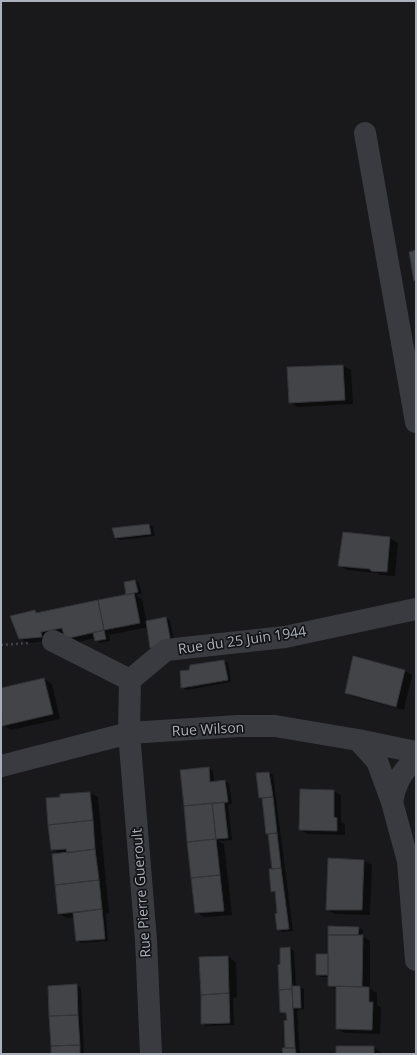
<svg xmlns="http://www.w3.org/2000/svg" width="417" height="1055" viewBox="0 0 417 1055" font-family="'Open Sans',sans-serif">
	<rect width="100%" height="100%" fill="#19191b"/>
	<!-- shadow -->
	<path fill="#0007" d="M343,366L351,370L353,404L298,407L290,402L288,368Z
		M149,525L153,527L155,536L120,540L115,538Z
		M390,538L398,543L395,576L380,575L377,573L347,570L339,565Z
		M135,581L139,583L142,594L135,595L142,599L147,622L166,618L170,620L174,640L171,649L148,627L109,635L110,641L100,643L96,640L95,638L74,643L65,634L49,636V641L28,643L20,638L35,611L38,613L129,595Z
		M224,661L228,663L231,682L186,690L182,687L190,671L191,666Z
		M404,671L412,675L404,710L354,697L346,693Z
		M44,679L52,684L60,719L11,730L3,725L1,718V689Z
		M208,768L213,771L214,783L225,781L229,784L232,804H228L232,840L218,841L224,844L232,915L204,917L196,912Z
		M269,773L273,775L293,931L282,932L278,929V914L276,893L272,891L273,870L269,835L267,834L263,799L260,797L258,774Z
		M333,791L341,795V822L345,824V835L308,834L300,830Z
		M90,793L98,797L109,913L106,914L108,941L81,943L77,941L75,917L67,918L59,914L60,854L52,849Z
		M364,861L372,865L370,915L335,914L327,910Z
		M359,928L363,930L362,936L370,941V989L377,993V1005L381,1008L380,1034L345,1033L337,1029V990L329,985V977H321L317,975L327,955Z
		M290,948L294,951L296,987H299L304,989V1009L297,1010L300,1054H284L286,1049L288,1021L287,1014L281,1012V965Z
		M228,957L236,962L237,997L233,998L234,1025L206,1026L202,1023Z
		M77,985L81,988L84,1054H52Z
		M373,1047L381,1052V1054H337Z"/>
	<!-- building -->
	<path fill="#434448" stroke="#323337" d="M416,250V280L414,281L409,252Z
		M343,365L345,400L289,403L287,367Z
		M149,524L151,534L115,538L112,528Z
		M343,532L390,537L387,572L371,571L370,569L338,566Z
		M135,580L138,592L126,595L124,582Z
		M134,593L140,623L104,630L98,600Z
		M98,600L104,630L65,639L62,628L41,632L42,637L19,639L10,616L35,610L36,613Z
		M166,617L170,637L167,647L150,648L146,621Z
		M104,630L106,639L95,641L93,633Z
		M353,656L405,670L396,707L345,693Z
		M224,660L228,680L181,688L180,671L189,670L190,665Z
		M44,678L53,714L2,726L1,688Z
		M209,767L210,782L225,780L228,802L184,806L180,770Z
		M269,772L273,797L259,798L256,773Z
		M300,789L334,790V817L337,818V831L299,830Z
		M90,792L93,820L48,825L46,798L60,797V794Z
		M273,797L277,833L266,834L262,798Z
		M224,802L228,838L216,839L212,803Z
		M212,803L216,839L187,842L184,806Z
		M93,820L95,849L67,853L66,849L51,850L48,825Z
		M277,833L281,868L272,869L268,834Z
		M216,839L220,875L191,878L187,842Z
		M95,849L99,880L55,885L52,854Z
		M328,858L364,860L362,910H326Z
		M281,868L289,929L277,930L275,914L277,913L275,891L271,892L269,869Z
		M220,875L224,911L195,913L191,878Z
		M99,880L102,909L58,914L55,885Z
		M102,909L105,939L76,941L73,913Z
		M328,926L359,927L358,935H328Z
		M328,935H363L362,987L328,986Z
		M290,947L292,989L279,990L278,965L280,964V948Z
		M316,954H328V975H316Z
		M228,956L229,993L201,995L199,957Z
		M77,984L78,1015L49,1016L48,986Z
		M292,986H300L301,1008H293Z
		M336,986L369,987V1002H373L372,1030L336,1029Z
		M292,989L295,1048H285L284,1021L287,1020L286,1013L280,1012L279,990Z
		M229,993L230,1023L201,1024V995Z
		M78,1015L80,1045L51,1046L49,1016Z
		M80,1045V1054H51V1046Z
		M336,1046H374V1054H336Z
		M282,1048H295L296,1054H283Z"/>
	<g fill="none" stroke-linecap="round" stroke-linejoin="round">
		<!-- path -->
		<path stroke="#3f4248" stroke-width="2.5" stroke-dasharray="2 3" stroke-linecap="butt" d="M1,645L29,643"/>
		<!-- minor -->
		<path stroke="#393b41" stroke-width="22" d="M365,133L416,422
			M53,641L130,680
			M358,740L377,761L392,802L408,861L416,960
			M1,766L129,733L239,726H275L358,740L416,752
			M392,802C395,785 401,770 416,760
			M151,1054L146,940L129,733L130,680L166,650L285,637L416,609"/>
	</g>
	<g text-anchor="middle" stroke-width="3.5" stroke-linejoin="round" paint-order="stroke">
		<!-- street labels -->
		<g font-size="14" fill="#aab0bc" stroke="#141416">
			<text transform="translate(242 640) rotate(-8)" y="5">Rue du 25 Juin 1944</text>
			<text transform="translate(208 729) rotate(-3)" y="5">Rue Wilson</text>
			<text transform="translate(141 893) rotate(-94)" y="5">Rue Pierre Gueroult</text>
		</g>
	</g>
	<!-- border -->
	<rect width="417" height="1055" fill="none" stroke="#aab0bc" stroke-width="4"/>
</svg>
